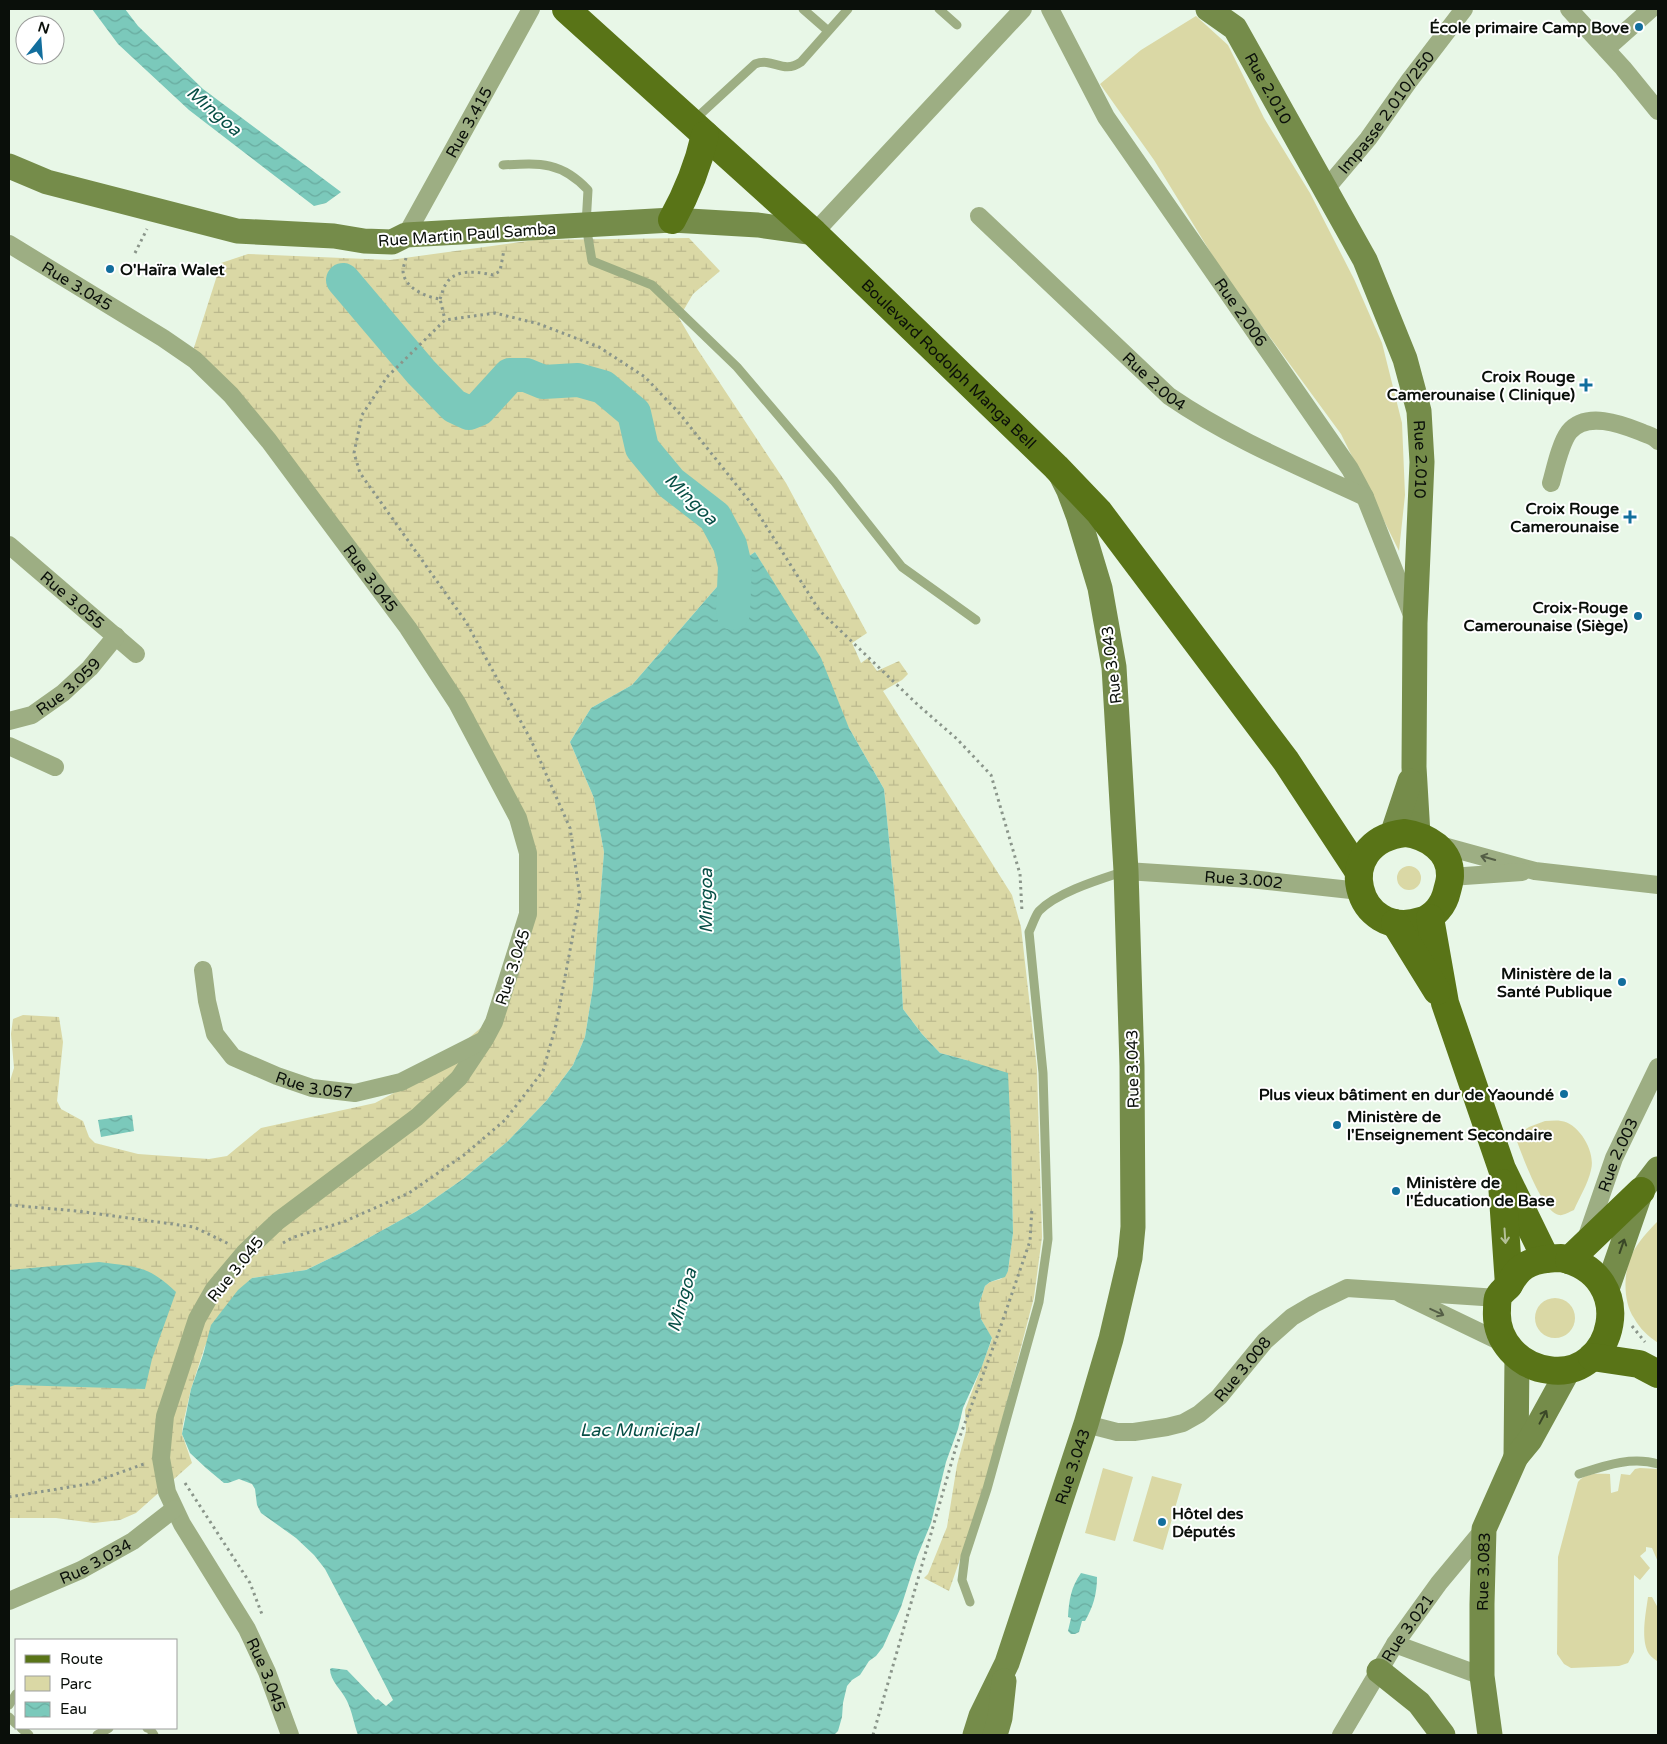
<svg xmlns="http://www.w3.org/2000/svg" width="1667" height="1744" viewBox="0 0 1667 1744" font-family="'Varela Round',sans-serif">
	<defs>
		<pattern id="wetland-marsh" width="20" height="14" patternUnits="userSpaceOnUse" patternTransform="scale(1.25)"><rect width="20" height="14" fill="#dad8a5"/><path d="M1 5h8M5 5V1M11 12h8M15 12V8" fill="none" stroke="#bab88d"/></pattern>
		<pattern id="water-waves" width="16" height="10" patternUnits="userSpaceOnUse" patternTransform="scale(1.25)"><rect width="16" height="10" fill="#7bc9bb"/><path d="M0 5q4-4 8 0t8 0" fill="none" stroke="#69ab9f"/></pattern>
	</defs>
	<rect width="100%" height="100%" fill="#e8f7e7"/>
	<!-- green -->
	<path fill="#dad8a5" d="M1196,16L1228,45L1264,118L1310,193L1354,279L1382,343L1402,423L1405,495L1399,551L1341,434L1225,276L1154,160L1100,84L1141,50Z
		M1397 878a12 12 0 1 1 24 0a12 12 0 1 1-24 0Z
		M1545,1121C1550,1121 1556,1120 1561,1121C1579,1123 1596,1152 1591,1170C1588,1184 1579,1198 1574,1210C1569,1212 1563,1216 1559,1215C1542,1212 1521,1152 1515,1136L1529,1127Z
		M1658,1221V1343C1648,1336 1640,1329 1634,1318C1623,1302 1623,1272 1632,1254C1638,1242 1648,1231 1658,1221Z
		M1535 1318a20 20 0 1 1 40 0a20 20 0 1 1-40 0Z
		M1103,1468L1133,1477L1115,1541L1085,1533Z
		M1640,1468L1658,1469V1562L1652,1548L1646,1547V1551L1640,1556L1650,1568L1640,1580L1634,1575V1652L1628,1663L1619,1666L1571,1668L1564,1664L1557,1654L1558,1557L1578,1482C1586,1472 1599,1474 1610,1474L1611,1493L1618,1491L1621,1474L1630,1475L1635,1469Z
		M1152,1476L1182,1484L1163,1550L1133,1541Z
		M1648,1597H1652L1658,1608V1662C1656,1660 1651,1657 1649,1654C1640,1640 1646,1612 1648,1597Z"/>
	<!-- wetland -->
	<path fill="url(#wetland-marsh)" d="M689,238L720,271L693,294L679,318L696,347L786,483L867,633L852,643L861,663L868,658L877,671L899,661L908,674L902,680L883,691L1012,895L1021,927L1037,1069L1042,1237L1034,1297L984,1490L949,1591L924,1578L928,1574L947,1527L957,1465L966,1431L965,1410L992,1339L981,1319L979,1304L985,1286L990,1282L1001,1279L1008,1271L1013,1233L1011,1138L966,1060L940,1053L922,1034L903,1009L900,950L884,789L849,728L782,597L755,552L735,566L632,685L591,708L570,742L594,798L604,852L593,987L585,1037L573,1065L547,1100L508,1141L463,1179L417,1211L345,1251L306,1270L252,1278L205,1346L191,1389L183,1424L182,1434L192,1463L136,1513L120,1520L94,1523L56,1518H9V1084L14,1068L11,1034L13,1019L23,1015L59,1017L63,1042L57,1101L61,1109L83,1121L89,1137L95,1143L138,1154L209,1159L227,1156L261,1128L375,1103L422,1078L497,1014L525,932L532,850L492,761L330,522L191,357L221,263L248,254L390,260L535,240Z"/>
	<!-- water -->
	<path fill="url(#water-waves)" d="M92,9H125L138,26L203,89L341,192L326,203L314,206L189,110L118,44Z
		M755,552L821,658L849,728L884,789L900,950L903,1009L922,1034L940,1053L966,1060L1008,1073L1011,1138L1013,1233L1008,1271L1005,1277L990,1282L985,1286L979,1304L981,1319L992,1338L982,1366L963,1408L958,1429L946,1462L931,1523L917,1557L901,1607L883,1647L876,1656L869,1661L860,1675L852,1680L847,1686L843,1703L842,1717L838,1731L834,1735H358C354,1724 352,1711 347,1701C342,1690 330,1681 330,1669L332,1668L347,1670L376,1700L378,1699L386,1706L393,1700L355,1626L325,1569L314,1555L296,1538L261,1513L257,1505L255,1489L252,1484L239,1479L228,1483H224L206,1468L190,1453L182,1434L191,1389L203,1355L211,1325L238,1290L252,1278L306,1270L345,1251L417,1211L463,1179L508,1141L547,1100L573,1065L585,1037L593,987L604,852L594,798L570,742L591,708L632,685L735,566Z
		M132,1115L134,1131L101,1137L98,1120Z
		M99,1262C136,1267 148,1265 176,1292L152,1359L145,1389L15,1385L9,1387V1270Z
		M1081,1573L1097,1577C1097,1594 1093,1607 1085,1621H1082L1079,1632L1075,1634H1071L1068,1631L1071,1618L1068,1617C1069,1600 1071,1587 1081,1573Z"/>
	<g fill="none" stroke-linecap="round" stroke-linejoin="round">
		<!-- river -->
		<path stroke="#7bc9bb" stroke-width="34" d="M343,280L421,372L454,406L469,413L479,409L510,375H526L543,382L578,380L603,387L634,413L642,448L671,483L715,517L730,545L735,566L733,613"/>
		<!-- path -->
		<path stroke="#8a958a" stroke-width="3" stroke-dasharray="2.5 4" stroke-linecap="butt" d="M135,253L147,229
			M406,258C405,262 403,267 403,271C404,288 426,297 440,299L445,320
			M440,299C442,294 443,288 446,284C455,268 478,272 493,275L500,271L504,250
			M9,1205L77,1211L194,1227L229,1244
			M283,1243L294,1237L343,1222L409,1193L464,1155L505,1120L543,1071L556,1025L580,897L570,828L531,740L466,622L360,473L354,453L362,415L387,377L445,320L495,313L539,324L599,347L645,377L680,414L754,507L819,610L918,705L957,739L991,775L1020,874L1022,912
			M1632,1326L1645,1342
			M185,1483L250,1583L263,1617
			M9,1497L88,1484L144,1464
			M873,1735L956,1447L997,1337L1030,1241L1032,1208"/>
		<!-- lane -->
		<path stroke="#9dae83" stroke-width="9" d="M803,9L827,30
			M939,9L957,25
			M693,121L755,64C774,57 782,75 801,62L848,9
			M503,165C539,163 561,161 588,190L586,225L592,261L652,285L737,367L834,481L902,567L976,620
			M1579,1474C1604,1466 1631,1456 1658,1464
			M970,1602L962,1580L965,1556L987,1489L1039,1302L1048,1239L1043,1073L1029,932C1032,926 1035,916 1039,911C1057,892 1101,879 1125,871
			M9,1705L16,1694
			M9,1717L16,1724
			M21,1728L29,1735
			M147,1728L150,1729L154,1735
			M97,1735L109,1728"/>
		<!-- street -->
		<g stroke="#9dae83" stroke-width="18">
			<path id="s1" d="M1050,9L1106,117L1350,469L1365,497L1412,615"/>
			<path d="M1569,9L1623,68L1658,111"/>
			<path d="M1606,49L1651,9"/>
			<path id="s2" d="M1325,190L1368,139L1409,81L1464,9"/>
			<path id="s3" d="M979,216L1169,396C1230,438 1298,466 1365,497"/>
			<path d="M814,233L1023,9"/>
			<path id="s4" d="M406,235L531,9"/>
			<path id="s5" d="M9,244L163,338L195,360L231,395L269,441L408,628L457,703L518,818L528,853V914L494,1022L485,1039L459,1078L417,1117L278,1221L245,1252L214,1289L197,1319L165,1416L161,1458L167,1492L182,1524L247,1629L267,1672L290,1735"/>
			<path d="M1551,483C1555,469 1560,444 1569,432C1586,411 1621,424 1641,432C1647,435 1654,436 1658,441"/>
			<path id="s6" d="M9,545L136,654"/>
			<path id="s7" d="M9,721L32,715L63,693L90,668L116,636"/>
			<path d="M9,746L55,767"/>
			<path d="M1436,844L1535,871L1658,885"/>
			<path id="s8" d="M1126,871L1250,879L1360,891"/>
			<path d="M1450,877L1522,872"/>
			<path id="s9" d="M203,970L207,1001L215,1034L233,1057L277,1076L312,1088L355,1093L401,1082L484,1040"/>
			<path id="s10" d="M1586,1239L1614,1158L1658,1067"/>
			<path d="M1401,1294L1505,1344"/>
			<path id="s11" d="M1086,1424L1117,1432H1134L1167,1427L1183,1423L1199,1414L1219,1397L1265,1341L1292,1317L1314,1304L1347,1288L1498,1298"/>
			<path id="s12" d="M9,1601L81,1570L133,1541L174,1509"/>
			<path d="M1395,1644L1482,1676"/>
			<path id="s13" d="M1341,1735L1395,1644L1439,1583L1484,1529"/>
		</g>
		<!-- secondary -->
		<g stroke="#758c4a" stroke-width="25">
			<path id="s14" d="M1208,9L1235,28L1365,260L1405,359L1419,411L1422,462L1415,623L1414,767L1418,835"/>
			<path d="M9,166L47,182L237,231L334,236L364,241L392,242L406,235L672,220L758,225L814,233"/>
			<path d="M1392,835L1410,781"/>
			<path d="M1606,1292L1641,1191L1658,1169"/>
			<path d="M1516,1457L1517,1357"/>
			<path d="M1379,1671L1419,1703L1443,1735"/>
			<path id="s15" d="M975,1735L981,1716L1007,1663L1086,1424L1111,1339L1130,1258L1133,1227L1132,1066L1126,871L1114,667L1100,588L1078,515L1069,491L1061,475"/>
			<path d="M995,1735L1000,1718L1004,1681"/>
			<path id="s16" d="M1490,1735L1482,1676V1604L1484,1529L1516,1457L1530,1440L1569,1369"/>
		</g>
		<!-- primary -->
		<g stroke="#597417" stroke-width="28">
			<path id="s17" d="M566,9L814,233L1056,467L1099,512L1286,761L1359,872"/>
			<path d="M672,220C687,193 698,166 705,135"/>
			<path d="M1405,833C1427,836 1451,850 1450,876C1450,881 1448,887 1447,891C1444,905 1434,917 1421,921C1356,942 1329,842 1405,833Z"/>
			<path d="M1430,918L1445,1003L1502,1169L1546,1259"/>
			<path d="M1395,923L1437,991"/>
			<path d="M1502,1183L1509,1285"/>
			<path d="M1561,1258C1640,1275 1615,1380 1549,1370C1519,1366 1495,1341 1497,1310C1497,1307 1497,1302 1498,1298C1499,1294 1504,1290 1507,1287C1510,1283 1513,1278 1516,1274C1526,1261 1546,1258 1561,1258Z"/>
			<path d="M1569,1260L1641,1191"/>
			<path d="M1592,1357L1639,1364L1658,1374"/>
		</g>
	</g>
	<!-- one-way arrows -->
	<defs><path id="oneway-shaft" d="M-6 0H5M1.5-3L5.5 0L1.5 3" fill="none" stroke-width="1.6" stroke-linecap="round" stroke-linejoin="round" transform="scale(1.25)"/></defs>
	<g stroke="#545e46">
		<use href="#oneway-shaft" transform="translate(1488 858) rotate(-164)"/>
		<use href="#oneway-shaft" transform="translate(1437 1312) rotate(25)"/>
	</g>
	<use stroke="#b4c097" href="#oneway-shaft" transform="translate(1505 1236) rotate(86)"/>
	<g stroke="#3a4727">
		<use href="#oneway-shaft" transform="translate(1622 1246) rotate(-71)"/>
		<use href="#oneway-shaft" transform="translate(1543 1417) rotate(-62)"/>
	</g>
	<!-- markers -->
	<g fill="#126e9d" stroke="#fff" stroke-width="2">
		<circle cx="1639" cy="27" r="5"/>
		<circle cx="110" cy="269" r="5"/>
		<path d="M1583.5 377.5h5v5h5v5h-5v5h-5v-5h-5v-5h5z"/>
		<path d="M1627.5 509.5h5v5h5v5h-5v5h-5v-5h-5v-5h5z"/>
		<circle cx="1638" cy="616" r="5"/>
		<circle cx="1622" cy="982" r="5"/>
		<circle cx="1564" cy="1094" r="5"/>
		<circle cx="1337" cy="1125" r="5"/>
		<circle cx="1396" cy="1191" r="5"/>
		<circle cx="1162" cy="1522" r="5"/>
	</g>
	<g text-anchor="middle" stroke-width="4" stroke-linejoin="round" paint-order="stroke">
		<!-- poi labels -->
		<g font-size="16" font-weight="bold" fill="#0a0f0a" stroke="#fff" text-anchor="end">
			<text x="1629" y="33">École primaire Camp Bove</text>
			<text x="120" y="275" text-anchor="start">O'Haïra Walet</text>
			<text x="1575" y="382">Croix Rouge<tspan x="1575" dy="18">Camerounaise ( Clinique)</tspan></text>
			<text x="1619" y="514">Croix Rouge<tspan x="1619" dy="18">Camerounaise</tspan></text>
			<text x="1628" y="613">Croix-Rouge<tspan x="1628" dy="18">Camerounaise (Siège)</tspan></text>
			<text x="1612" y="979">Ministère de la<tspan x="1612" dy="18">Santé Publique</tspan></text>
			<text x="1554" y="1100">Plus vieux bâtiment en dur de Yaoundé</text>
			<text x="1347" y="1122" text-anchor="start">Ministère de<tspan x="1347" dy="18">l'Enseignement Secondaire</tspan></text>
			<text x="1406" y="1188" text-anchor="start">Ministère de<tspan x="1406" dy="18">l'Éducation de Base</tspan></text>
			<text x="1172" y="1519" text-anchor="start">Hôtel des<tspan x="1172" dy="18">Députés</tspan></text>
		</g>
		<!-- street labels -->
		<g font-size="16" fill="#0a0f0a" stroke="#fff">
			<text dy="6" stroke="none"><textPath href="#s14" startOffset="102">Rue 2.010</textPath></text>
			<text dy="6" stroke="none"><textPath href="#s2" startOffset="99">Impasse 2.010/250</textPath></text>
			<text dy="6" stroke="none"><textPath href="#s4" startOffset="129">Rue 3.415</textPath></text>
			<text transform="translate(467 234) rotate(-4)" y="6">Rue Martin Paul Samba</text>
			<text dy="6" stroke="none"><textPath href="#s5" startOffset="80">Rue 3.045</textPath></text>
			<text dy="6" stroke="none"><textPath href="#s1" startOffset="359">Rue 2.006</textPath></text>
			<text dy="6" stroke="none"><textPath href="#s17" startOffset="522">Boulevard Rodolph Manga Bell</textPath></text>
			<text dy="6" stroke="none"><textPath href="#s3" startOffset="241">Rue 2.004</textPath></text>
			<text dy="6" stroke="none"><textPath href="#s14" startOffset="508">Rue 2.010</textPath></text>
			<text dy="6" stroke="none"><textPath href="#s5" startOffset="500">Rue 3.045</textPath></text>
			<text dy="6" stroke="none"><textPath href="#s6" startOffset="84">Rue 3.055</textPath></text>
			<text transform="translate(1111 665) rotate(-97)" y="6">Rue 3.043</text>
			<text dy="6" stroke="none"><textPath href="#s7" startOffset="70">Rue 3.059</textPath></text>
			<text dy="6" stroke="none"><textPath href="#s8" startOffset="118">Rue 3.002</textPath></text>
			<text transform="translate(512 967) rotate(-72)" y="6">Rue 3.045</text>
			<text transform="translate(1132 1069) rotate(-91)" y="6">Rue 3.043</text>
			<text dy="6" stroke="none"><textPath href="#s9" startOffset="181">Rue 3.057</textPath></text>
			<text dy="6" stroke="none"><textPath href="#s10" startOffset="90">Rue 2.003</textPath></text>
			<text transform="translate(235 1269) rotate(-51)" y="6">Rue 3.045</text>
			<text dy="6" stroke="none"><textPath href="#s11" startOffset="180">Rue 3.008</textPath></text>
			<text dy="6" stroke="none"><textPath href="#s15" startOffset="286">Rue 3.043</textPath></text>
			<text dy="6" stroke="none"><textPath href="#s12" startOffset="95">Rue 3.034</textPath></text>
			<text dy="6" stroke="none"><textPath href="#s16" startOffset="164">Rue 3.083</textPath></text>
			<text dy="6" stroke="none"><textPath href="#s13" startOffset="126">Rue 3.021</textPath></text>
			<text dy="6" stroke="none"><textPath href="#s5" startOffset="1805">Rue 3.045</textPath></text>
		</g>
		<!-- water labels -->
		<g font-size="18" font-style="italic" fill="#074f46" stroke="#fff">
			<text transform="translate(214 111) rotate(41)" y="6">Mingoa</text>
			<text transform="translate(691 499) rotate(44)" y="6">Mingoa</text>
			<text transform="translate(706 901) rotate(-90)" y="6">Mingoa</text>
			<text transform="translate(682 1300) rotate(-74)" y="6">Mingoa</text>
			<text x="639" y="1436">Lac Municipal</text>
		</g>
	</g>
	<!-- border -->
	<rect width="1667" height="1744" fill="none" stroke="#0a0f0a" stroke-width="20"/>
	<!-- legend -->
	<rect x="15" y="1639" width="162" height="90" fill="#ffffff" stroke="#9d9f9d"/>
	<rect x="25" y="1655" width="25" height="8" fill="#597417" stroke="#9d9f9d"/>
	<text x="60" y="1664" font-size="15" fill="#0a0f0a">Route</text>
	<rect x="25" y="1676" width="25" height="15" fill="#dad8a5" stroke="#9d9f9d"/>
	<text x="60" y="1689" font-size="15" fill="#0a0f0a">Parc</text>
	<rect x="25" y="1702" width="25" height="15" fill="url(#water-waves)" stroke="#9d9f9d"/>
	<text x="60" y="1714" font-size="15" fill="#0a0f0a">Eau</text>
	<!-- north arrow -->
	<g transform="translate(40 40) rotate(17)"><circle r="24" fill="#ffffff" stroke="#9d9f9d"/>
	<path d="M0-4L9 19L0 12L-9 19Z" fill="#126e9d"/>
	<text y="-8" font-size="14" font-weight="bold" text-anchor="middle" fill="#0a0f0a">N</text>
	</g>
</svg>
